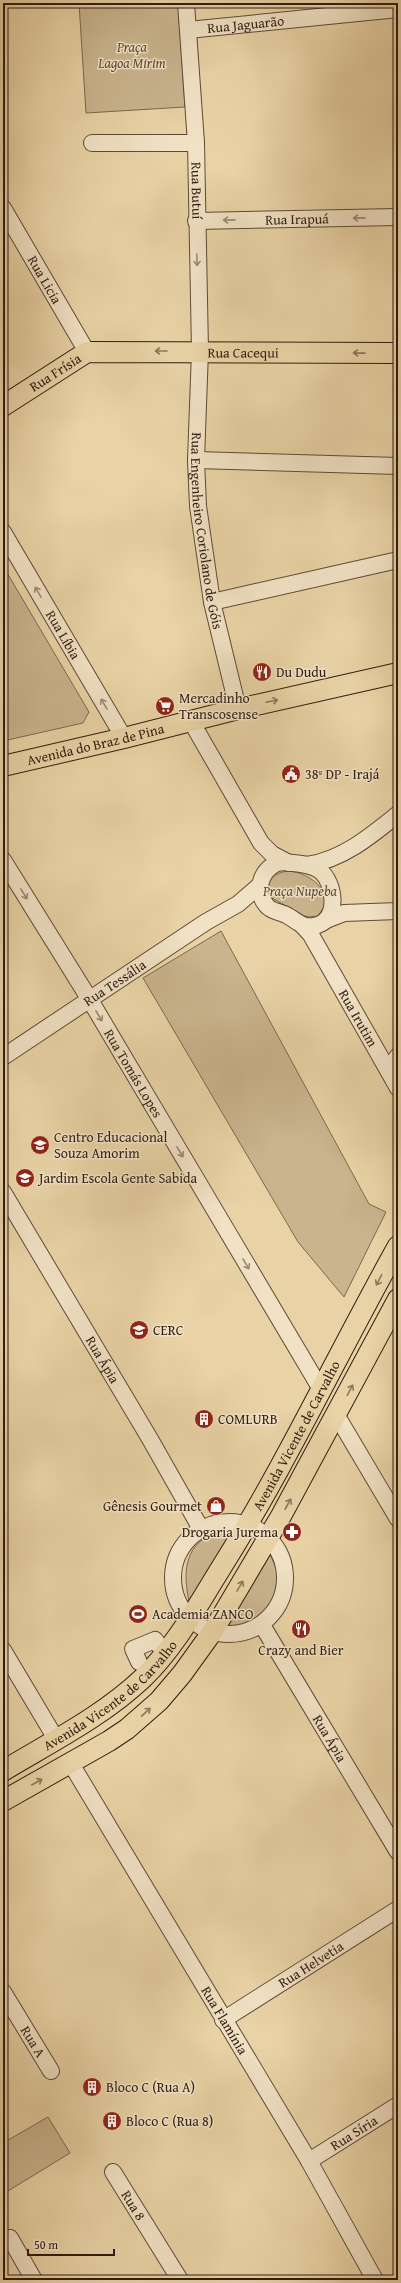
<svg xmlns="http://www.w3.org/2000/svg" width="401" height="2283" viewBox="0 0 401 2283" font-family="'Gentium Book Plus',serif">
	<rect width="100%" height="100%" fill="#e9d3a6"/>
	<filter id="stains"><feTurbulence type="fractalNoise" baseFrequency=".005" numOctaves="4"/><feColorMatrix values="0 0 0 0 .2 0 0 0 0 .09 0 0 0 0 .02 0 0 0 .5 -.17"/></filter>
	<radialGradient id="worn" r=".72"><stop offset=".6" stop-color="#630" stop-opacity="0"/><stop offset="1" stop-color="#630" stop-opacity=".3"/></radialGradient>
	<!-- green -->
	<path fill="#c9b48d" stroke="#7c684f" d="M79,3H178L185,107L86,113Z
		M3,566L89,712L83,723L3,741Z
		M288,871C309,872 340,894 317,916L310,917L304,916L270,897C265,882 273,873 288,871Z
		M221,931L369,1204L386,1212L344,1297L298,1242L143,978Z
		M219,1532H240L190,1606C185,1584 181,1556 202,1540C207,1537 214,1535 219,1532Z
		M268,1550L278,1572L275,1596L264,1615L242,1626L220,1627Z
		M48,2117L70,2153L3,2194V2143Z"/>
	<g fill="none" stroke-linecap="round" stroke-linejoin="round">
		<!-- minor casing -->
		<g stroke="#5e4a36" stroke-width="18">
			<g id="minor">
				<path id="s1" d="M186,3L196,143L200,351L196,460L198,506L212,602L238,709"/>
				<path id="s2" d="M188,30L398,9"/>
				<path d="M92,143H196"/>
				<path id="s3" d="M3,208L87,352"/>
				<path id="s4" d="M196,221L398,217"/>
				<path d="M196,460L398,466"/>
				<path id="s5" d="M3,532L124,738"/>
				<path d="M212,602L398,560"/>
				<path d="M191,721L261,843L272,854L289,863"/>
				<path id="s6" d="M3,860L90,1000L322,1391"/>
				<path d="M283,862C294,863 309,863 319,870C336,882 340,923 313,926C303,928 297,921 288,916C282,912 272,912 267,906C252,890 263,864 283,862Z"/>
				<path d="M307,865C342,860 371,836 398,814"/>
				<path d="M326,920L344,913L398,911"/>
				<path id="s7" d="M302,925L311,935L398,1088"/>
				<path id="s8" d="M3,1057L206,922L238,904L260,885"/>
				<path d="M388,1070L398,1056"/>
				<path id="s9" d="M3,1192L150,1439L201,1529"/>
				<path d="M337,1416L398,1519"/>
				<circle cx="229" cy="1578" r="56"/>
				<path id="s10" d="M262,1625L398,1852"/>
				<path d="M3,1650L56,1739"/>
				<path d="M139,1662L133,1649L155,1640L165,1653"/>
				<path id="s11" d="M70,1762L309,2161L375,2280"/>
				<path id="s12" d="M3,1992L51,2071"/>
				<path id="s13" d="M223,2020L398,1909"/>
				<path id="s14" d="M309,2161L398,2105"/>
				<path id="s15" d="M113,2172L180,2280"/>
				<path d="M10,2238L34,2280"/>
			</g>
		</g>
		<!-- major casing -->
		<g stroke="#2f1c11" stroke-width="22">
			<g id="major">
				<path id="s16" d="M3,406L87,352L398,353"/>
				<path id="s17" d="M3,766L124,738L238,709L398,673"/>
				<path id="s18" d="M3,1771C51,1742 103,1716 143,1678C175,1647 198,1605 221,1568C287,1463 338,1353 398,1246"/>
				<path d="M3,1801L109,1741L127,1729L159,1701L182,1674L213,1631L281,1516L398,1299"/>
			</g>
		</g>
		<!-- minor -->
		<use href="#minor" stroke="#f1e2c5" stroke-width="16"/>
		<!-- major -->
		<use href="#major" stroke="#e9d3a6" stroke-width="20"/>
	</g>
	<!-- one-way arrows -->
	<defs><path id="oneway-shaft" d="M-6 0H5M1.5-3L5.5 0L1.5 3" fill="none" stroke-width="1.6" stroke-linecap="round" stroke-linejoin="round"/></defs>
	<g stroke="#9a8974">
		<use href="#oneway-shaft" transform="translate(359 218) rotate(179)"/>
		<use href="#oneway-shaft" transform="translate(229 220) rotate(179)"/>
		<use href="#oneway-shaft" transform="translate(197 260) rotate(88)"/>
		<use href="#oneway-shaft" transform="translate(38 592) rotate(-120)"/>
		<use href="#oneway-shaft" transform="translate(104 704) rotate(-120)"/>
		<use href="#oneway-shaft" transform="translate(24 894) rotate(58)"/>
		<use href="#oneway-shaft" transform="translate(99 1016) rotate(59)"/>
		<use href="#oneway-shaft" transform="translate(180 1152) rotate(59)"/>
		<use href="#oneway-shaft" transform="translate(246 1264) rotate(59)"/>
	</g>
	<g stroke="#8c785c">
		<use href="#oneway-shaft" transform="translate(161 351) rotate(180)"/>
		<use href="#oneway-shaft" transform="translate(359 353) rotate(-179)"/>
		<use href="#oneway-shaft" transform="translate(272 701) rotate(-12)"/>
		<use href="#oneway-shaft" transform="translate(379 1280) rotate(117)"/>
		<use href="#oneway-shaft" transform="translate(350 1390) rotate(-62)"/>
		<use href="#oneway-shaft" transform="translate(288 1504) rotate(-61)"/>
		<use href="#oneway-shaft" transform="translate(240 1586) rotate(-60)"/>
		<use href="#oneway-shaft" transform="translate(146 1712) rotate(-43)"/>
		<use href="#oneway-shaft" transform="translate(37 1782) rotate(-30)"/>
	</g>
	<!-- icons -->
	<defs>
		<g id="restaurant-disc" transform="scale(1)"><circle r="9.5" fill="#8f2418" stroke="#f1e2c5"/><path d="M-5-6h1v4h1v-4h1v4h1v-4h1v5L-1.5 .5V6h-2V.5L-5-1ZM5-6V6H3V1.5H1.5Q1.5-4 5-6Z" fill="#fff"/></g>
		<g id="supermarket-disc" transform="scale(1)"><circle r="9.5" fill="#8f2418" stroke="#f1e2c5"/><path d="M-6-5.5h2.5l.6 2H6L4.5 2H-2.5L-4.4-4H-6ZM-1.5 3.2a1.3 1.3 0 1 0 .1 0ZM3 3.2a1.3 1.3 0 1 0 .1 0Z" fill="#fff"/></g>
		<g id="civic-disc" transform="scale(1)"><circle r="9.5" fill="#8f2418" stroke="#f1e2c5"/><path d="M-.6-6.5H3V-4.5H.6V-3L4-1V1h2V6H-6V1h2V-1L-.6-3ZM-1.2 2.5V6h2.4V2.5Z" fill="#fff"/></g>
		<g id="school-disc" transform="scale(1)"><circle r="9.5" fill="#8f2418" stroke="#f1e2c5"/><path d="M0-5L7-2L0 1L-7-2ZM-4 1L0 2.5L4 1V4Q0 6-4 4Z" fill="#fff"/></g>
		<g id="building-disc" transform="scale(1)"><circle r="9.5" fill="#8f2418" stroke="#f1e2c5"/><path d="M-4-6H4V6H1V3H-1V6H-4ZM-2.5-4.3h1.7v1.8h-1.7ZM.8-4.3h1.7v1.8H.8ZM-2.5-1h1.7V.8h-1.7ZM.8-1h1.7V.8H.8Z" fill="#fff"/></g>
		<g id="shop-disc" transform="scale(1)"><circle r="9.5" fill="#8f2418" stroke="#f1e2c5"/><path d="M-5-2.5h2.3a2.7 3.5 0 0 1 5.4 0H5L5.5 6h-11ZM-1.5-2.5h3a1.5 2.3 0 0 0-3 0Z" fill="#fff"/></g>
		<g id="pharmacy-disc" transform="scale(1)"><circle r="9.5" fill="#8f2418" stroke="#f1e2c5"/><path d="M-2-6h4v4h4v4h-4v4h-4v-4h-4v-4h4Z" fill="#fff"/></g>
		<g id="stadium-disc" transform="scale(1)"><circle r="9.5" fill="#8f2418" stroke="#f1e2c5"/><path d="M0-5a6.5 5 0 1 0 0 10a6.5 5 0 1 0 0-10ZM-3.5-1.8h7v3.6h-7Z" fill="#fff"/></g>
	</defs>
	<g fill-rule="evenodd">
		<use href="#restaurant-disc" x="262" y="672"/>
		<use href="#supermarket-disc" x="165" y="706"/>
		<use href="#civic-disc" x="291" y="774"/>
		<use href="#school-disc" x="40" y="1145"/>
		<use href="#school-disc" x="25" y="1178"/>
		<use href="#school-disc" x="139" y="1330"/>
		<use href="#building-disc" x="204" y="1419"/>
		<use href="#shop-disc" x="216" y="1506"/>
		<use href="#pharmacy-disc" x="292" y="1532"/>
		<use href="#stadium-disc" x="138" y="1614"/>
		<use href="#restaurant-disc" x="301" y="1629"/>
		<use href="#building-disc" x="92" y="2087"/>
		<use href="#building-disc" x="112" y="2121"/>
	</g>
	<g text-anchor="middle" stroke-width="3" stroke-linejoin="round" paint-order="stroke">
		<!-- street labels -->
		<g font-size="14" fill="#2f1c11" stroke="#f1e2c5">
			<text dy="5" stroke="none"><textPath href="#s2" startOffset="58">Rua Jaguarão</textPath></text>
			<text dy="5" stroke="none"><textPath href="#s1" startOffset="188">Rua Butuí</textPath></text>
			<text dy="5" stroke="none"><textPath href="#s4" startOffset="101">Rua Irapuá</textPath></text>
			<text dy="5" stroke="none"><textPath href="#s3" startOffset="83">Rua Licia</textPath></text>
			<text dy="5" stroke="none"><textPath href="#s16" startOffset="256">Rua Cacequi</textPath></text>
			<text dy="5" stroke="none"><textPath href="#s16" startOffset="62">Rua Frísia</textPath></text>
			<text dy="5" stroke="none"><textPath href="#s1" startOffset="529">Rua Engenheiro Coriolano de Góis</textPath></text>
			<text dy="5" stroke="none"><textPath href="#s5" startOffset="119">Rua Líbia</textPath></text>
			<text dy="5" stroke="none"><textPath href="#s17" startOffset="95">Avenida do Braz de Pina</textPath></text>
			<text dy="5" stroke="none"><textPath href="#s8" startOffset="134">Rua Tessália</textPath></text>
			<text dy="5" stroke="none"><textPath href="#s7" startOffset="109">Rua Irutim</textPath></text>
			<text dy="5" stroke="none"><textPath href="#s6" startOffset="250">Rua Tomás Lopes</textPath></text>
			<text dy="5" stroke="none"><textPath href="#s9" startOffset="195">Rua Ápia</textPath></text>
			<text dy="5" stroke="none"><textPath href="#s18" startOffset="456">Avenida Vicente de Carvalho</textPath></text>
			<text dy="5" stroke="none"><textPath href="#s18" startOffset="132">Avenida Vicente de Carvalho</textPath></text>
			<text dy="5" stroke="none"><textPath href="#s10" startOffset="132">Rua Ápia</textPath></text>
			<text dy="5" stroke="none"><textPath href="#s13" startOffset="104">Rua Helvetia</textPath></text>
			<text dy="5" stroke="none"><textPath href="#s11" startOffset="301">Rua Flamínia</textPath></text>
			<text dy="5" stroke="none"><textPath href="#s12" startOffset="58">Rua A</textPath></text>
			<text dy="5" stroke="none"><textPath href="#s14" startOffset="53">Rua Síria</textPath></text>
			<text dy="5" stroke="none"><textPath href="#s15" startOffset="39">Rua 8</textPath></text>
		</g>
		<!-- park labels -->
		<g font-size="14" font-style="italic" fill="#5d4a36" stroke="#f1e2c5">
			<text x="132" y="52">Praça<tspan x="132" dy="16">Lagoa Mirim</tspan></text>
			<text x="300" y="896">Praça Nupeba</text>
		</g>
		<!-- poi labels -->
		<g font-size="14" fill="#2f1c11" stroke="#f1e2c5" text-anchor="start">
			<text x="276" y="677">Du Dudu</text>
			<text x="179" y="703">Mercadinho<tspan x="179" dy="16">Transcosense</tspan></text>
			<text x="305" y="779">38º DP - Irajá</text>
			<text x="54" y="1142">Centro Educacional<tspan x="54" dy="16">Souza Amorim</tspan></text>
			<text x="39" y="1183">Jardim Escola Gente Sabida</text>
			<text x="153" y="1335">CERC</text>
			<text x="218" y="1424">COMLURB</text>
			<text x="202" y="1511" text-anchor="end">Gênesis Gourmet</text>
			<text x="278" y="1537" text-anchor="end">Drogaria Jurema</text>
			<text x="152" y="1619">Academia ZANCO</text>
			<text x="301" y="1655" text-anchor="middle">Crazy and Bier</text>
			<text x="106" y="2092">Bloco C (Rua A)</text>
			<text x="126" y="2126">Bloco C (Rua 8)</text>
		</g>
	</g>
	<!-- margin -->
	<rect width="401" height="2283" fill="none" stroke="#e9d3a6" stroke-width="16"/>
	<rect x="4" y="4" width="393" height="2275" fill="none" stroke="#2f1c11" stroke-width="2"/>
	<rect x="8" y="8" width="385" height="2267" fill="none" stroke="#2f1c11"/>
	<!-- scale -->
	<path d="M28 2249v6h86v-6" fill="none" stroke="#2f1c11" stroke-width="2"/>
	<text x="34" y="2249" font-size="12" fill="#2f1c11" stroke="#f1e2c5" stroke-width="3" paint-order="stroke">50 m</text>
	<rect width="100%" height="100%" filter="url(#stains)"/>
	<rect width="100%" height="100%" fill="url(#worn)"/>
</svg>
